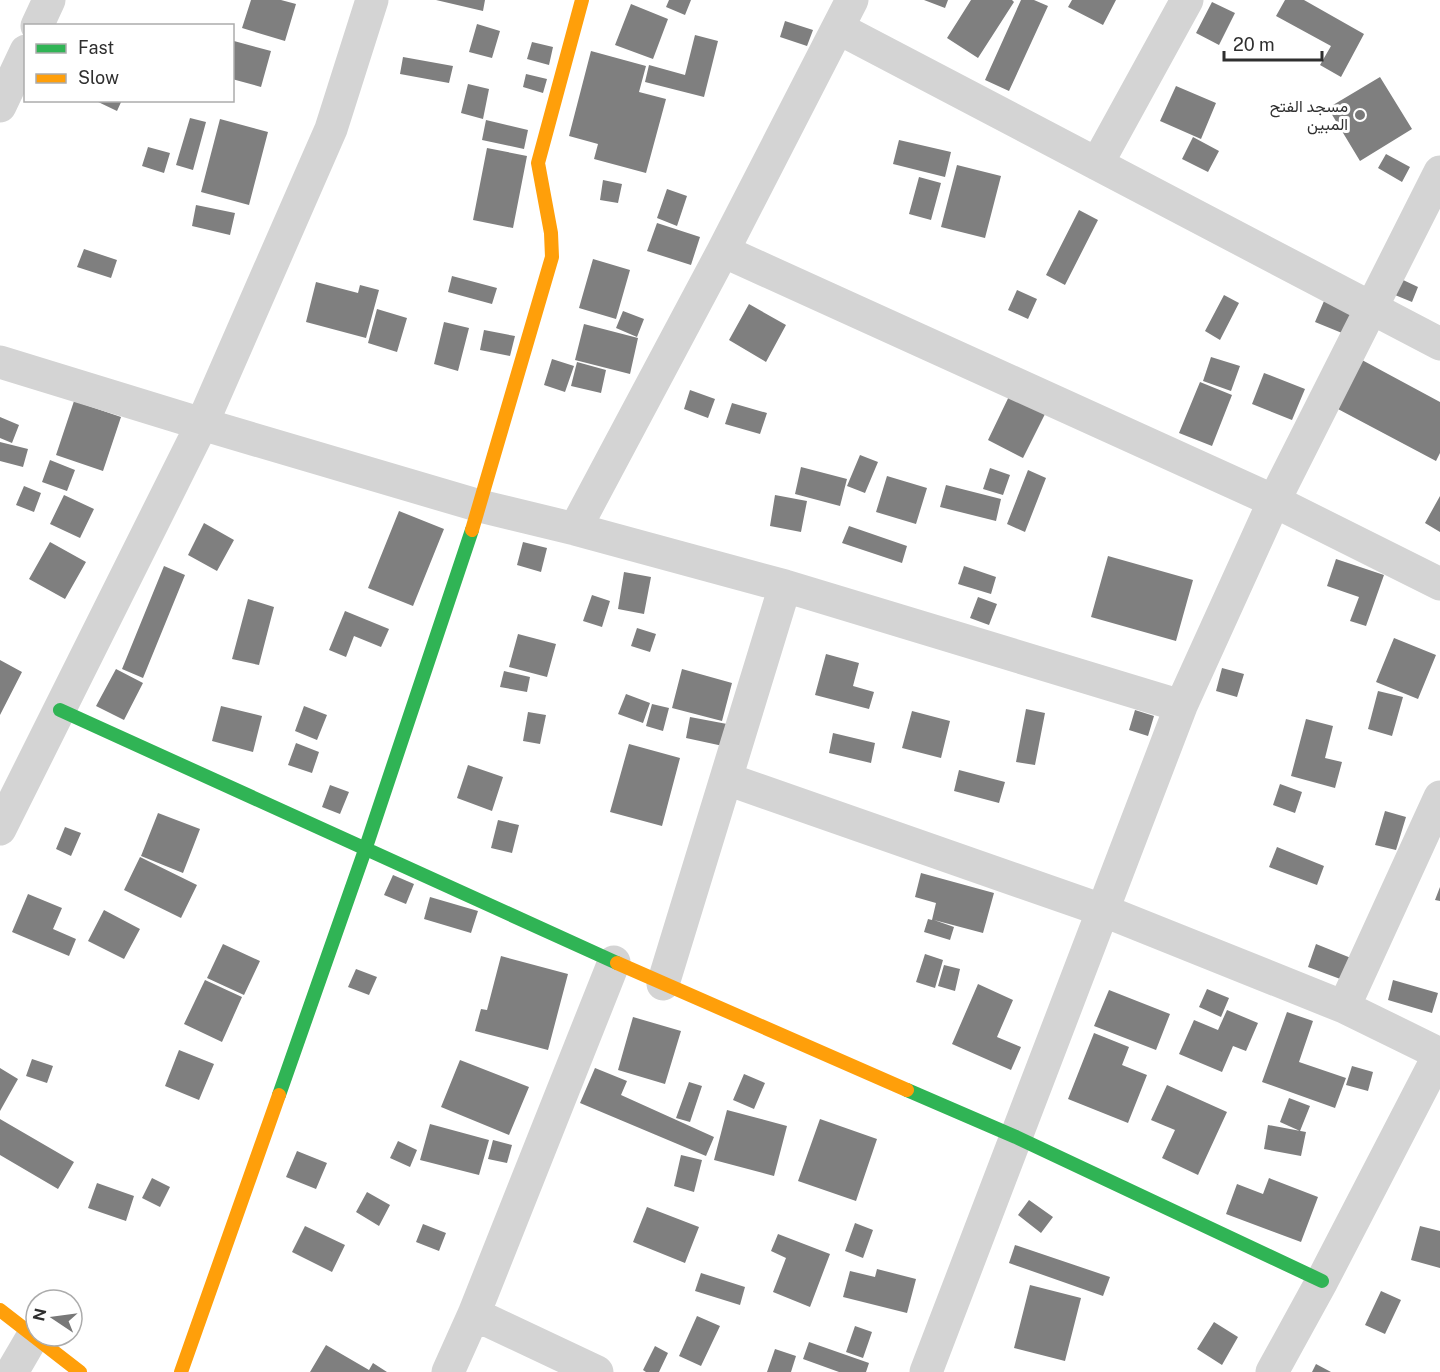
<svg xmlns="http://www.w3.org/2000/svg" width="1440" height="1372" viewBox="0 0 1440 1372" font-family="'Public Sans',Vazirmatn,sans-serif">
	<rect width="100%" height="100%" fill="#fff"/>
	<!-- building -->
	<path fill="#7f7f7f" d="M251,0H281L296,4L285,41L242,28Z
		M436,0H485L483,11Z
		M669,0H691L685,15L666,7Z
		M924,0H948L945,8Z
		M971,0H1012L1014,2L978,58L947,38Z
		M1021,0H1034L1048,6L1009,91L985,80Z
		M1072,0H1116L1103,25L1068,7Z
		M1285,0H1304L1364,34L1341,77L1320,65L1331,46L1276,16Z
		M1212,2L1235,13L1219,45L1196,33Z
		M631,4L668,19L653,59L615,45Z
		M785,21L813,30L807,46L780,37Z
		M477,24L500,31L492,58L469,52Z
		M695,35L718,41L704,97L645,82L649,65L685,75Z
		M234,41L271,51L261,87L232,79V48Z
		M532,42L553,47L549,65L527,59Z
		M591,51L646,66L639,92L666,99L646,173L594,159L598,144L569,136Z
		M403,57L453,66L449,83L400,74Z
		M526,74L547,79L543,93L523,87Z
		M1380,77L1412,129L1360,161L1328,108Z
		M468,84L489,89L483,119L461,113Z
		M1176,86L1216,103L1201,139L1160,121Z
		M94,100H122L117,111Z
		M190,118L206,122L193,170L176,165Z
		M220,119L268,132L249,205L201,192Z
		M486,120L528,130L524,149L482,140Z
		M1193,137L1219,151L1208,172L1182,159Z
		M899,140L951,152L945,177L893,164Z
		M148,147L170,153L164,173L142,166Z
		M487,148L527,156L513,228L473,220Z
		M1386,154L1410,167L1402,182L1378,168Z
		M957,165L1001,176L985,238L941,227Z
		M919,177L941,183L931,220L909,214Z
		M603,180L622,184L618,203L600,200Z
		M667,189L687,196L677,226L657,218Z
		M196,205L235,213L230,235L192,226Z
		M1079,210L1098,220L1065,285L1046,275Z
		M657,223L700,237L691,265L647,251Z
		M84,249L117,260L111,278L77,267Z
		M593,259L630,270L616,319L579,308Z
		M452,276L497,288L492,304L448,292Z
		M1401,279L1418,287L1412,302L1395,295Z
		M316,282L358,293L360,285L379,290L366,338L306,322Z
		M1017,290L1037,299L1028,319L1008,310Z
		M1327,294L1355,305L1342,333L1315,322Z
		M1224,295L1239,303L1220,340L1205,331Z
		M749,304L786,325L766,362L729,340Z
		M377,309L407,318L397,352L368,343Z
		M623,311L644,319L637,337L616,328Z
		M444,322L469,328L458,371L434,364Z
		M584,324L638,338L630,374L575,360Z
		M484,330L515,336L510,356L480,350Z
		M1211,357L1240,366L1231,391L1203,381Z
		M552,359L574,366L565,392L544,385Z
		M1362,360L1440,402V453L1436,461L1336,408Z
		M577,362L606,370L601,393L571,386Z
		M1264,373L1305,389L1292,420L1252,404Z
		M1200,382L1232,395L1212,446L1179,433Z
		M1013,388L1049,406L1023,458L988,440Z
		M690,390L715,399L708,418L684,409Z
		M74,401L121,417L103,471L56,455Z
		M732,403L767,413L760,434L725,424Z
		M0,417L19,425L12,443L0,438Z
		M0,442L28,449L23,467L0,461Z
		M860,455L878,462L865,493L847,486Z
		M50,460L75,470L67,491L42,482Z
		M801,467L847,479L840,506L795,494Z
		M990,468L1010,475L1003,495L983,489Z
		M1028,470L1046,478L1025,532L1007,524Z
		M887,476L927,488L916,524L876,512Z
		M946,485L1001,499L996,521L940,507Z
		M24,486L41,493L34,512L16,505Z
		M64,495L94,509L80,538L50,524Z
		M775,495L807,501L801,532L770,526Z
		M1440,496V532L1425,523Z
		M399,511L444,529L413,606L368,588Z
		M204,523L234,540L217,571L188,555Z
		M849,526L907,546L902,563L842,543Z
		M50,542L86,562L65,599L29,579Z
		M523,542L547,548L541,572L517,565Z
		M1108,556L1193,580L1176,641L1091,617Z
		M1336,559L1384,575L1366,626L1350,621L1359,597L1327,586Z
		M164,566L185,575L143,678L122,669Z
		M964,566L996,577L991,594L958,584Z
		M624,572L651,577L644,614L618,609Z
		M592,595L610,601L602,627L583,621Z
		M978,597L997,604L989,625L970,618Z
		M248,599L274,607L259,665L232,659Z
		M345,611L389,629L381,647L354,636L346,657L329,650Z
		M637,628L656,634L650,652L631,646Z
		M518,634L556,644L547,677L509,667Z
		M1394,638L1436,655L1418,699L1376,682Z
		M826,654L859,663L853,686L874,692L869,709L815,695Z
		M0,660L22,672L0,715Z
		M1222,668L1244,674L1237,697L1216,691Z
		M116,669L143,683L124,720L96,706Z
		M682,669L732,683L722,721L672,708Z
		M504,671L530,677L527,692L500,687Z
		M1378,691L1403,697L1392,736L1368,729Z
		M626,694L650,703L643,723L618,714Z
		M652,704L669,708L663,731L646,726Z
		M221,706L262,716L253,752L212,741Z
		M304,706L327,715L317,740L295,731Z
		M1026,709L1045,713L1035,765L1016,762Z
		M1135,710L1154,716L1148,736L1129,730Z
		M912,711L950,721L941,758L902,748Z
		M528,712L546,715L540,744L523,741Z
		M690,717L727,724L723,746L686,738Z
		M1306,719L1333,726L1325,758L1342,762L1335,788L1291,776Z
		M833,733L875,743L871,763L829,753Z
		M296,743L319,752L312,773L288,765Z
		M629,744L680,758L662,826L610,812Z
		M468,765L503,777L492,811L457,798Z
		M959,770L1005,782L999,803L954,791Z
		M1280,784L1302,792L1295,813L1273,805Z
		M330,785L349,792L340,814L322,807Z
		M1385,811L1406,817L1396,850L1375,845Z
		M158,813L200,829L183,873L141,856Z
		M498,820L519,825L512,853L491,848Z
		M65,827L81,833L71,856L56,849Z
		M1277,847L1324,866L1317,885L1269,867Z
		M140,857L197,885L181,918L124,890Z
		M921,873L994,893L983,933L934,920L954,927L950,940L924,932L928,919L932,920L936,903L915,897Z
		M393,875L414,884L406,904L384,895Z
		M1440,887V901L1435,900Z
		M28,894L62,908L53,929L76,939L69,956L12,932Z
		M430,897L478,911L471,933L424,919Z
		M104,910L140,929L124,959L88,941Z
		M223,944L260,961L244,995L207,978Z
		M1316,944L1351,958L1343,980L1308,967Z
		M925,954L943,960L935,988L916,982Z
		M501,956L568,974L548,1050L475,1031L481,1009L487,1010Z
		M944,965L960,969L955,991L938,986Z
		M356,969L377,977L369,995L348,987Z
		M205,980L242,997L222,1042L184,1024Z
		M1393,980L1438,993L1432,1013L1388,1000Z
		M978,984L1013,1000L997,1037L1021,1047L1011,1070L952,1044Z
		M1207,989L1229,998L1221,1017L1199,1007Z
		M1109,990L1170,1014L1156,1050L1094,1026Z
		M1227,1010L1258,1023L1246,1051L1233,1046L1222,1072L1179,1054L1194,1020L1218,1030Z
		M1287,1012L1313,1021L1299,1062L1346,1078L1335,1108L1262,1082Z
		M633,1017L681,1031L665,1084L618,1070Z
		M1094,1033L1129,1047L1122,1065L1147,1075L1128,1123L1068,1099Z
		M179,1050L214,1064L199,1100L165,1086Z
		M32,1059L53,1066L47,1083L26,1076Z
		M460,1060L529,1087L509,1135L441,1107Z
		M1352,1066L1373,1072L1368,1091L1346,1085Z
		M0,1068L18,1079L0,1111Z
		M595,1068L627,1081L621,1095L714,1137L706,1156L580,1103Z
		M744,1074L765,1083L754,1109L733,1100Z
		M689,1082L702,1086L690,1122L676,1118Z
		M1167,1085L1227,1112L1198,1175L1162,1158L1175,1130L1151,1120Z
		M1289,1098L1310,1106L1300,1131L1280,1122Z
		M727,1110L787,1126L774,1176L714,1160Z
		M0,1119L74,1162L58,1189L0,1155Z
		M820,1119L877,1139L856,1201L798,1181Z
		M430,1124L489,1140L479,1175L420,1160Z
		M1268,1125L1306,1132L1301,1156L1264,1149Z
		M493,1140L512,1145L507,1163L488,1159Z
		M398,1141L417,1150L410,1167L390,1158Z
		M297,1151L327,1163L316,1189L286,1177Z
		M681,1155L702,1160L694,1192L674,1186Z
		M152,1178L170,1187L160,1207L142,1198Z
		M1269,1178L1318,1197L1301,1242L1226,1214L1237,1184L1263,1194Z
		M97,1183L134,1196L126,1221L88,1208Z
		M367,1192L390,1205L379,1226L356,1212Z
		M1029,1200L1053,1217L1041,1233L1018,1215Z
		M647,1207L699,1227L685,1263L633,1242Z
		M855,1223L873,1230L863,1258L845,1251Z
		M423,1224L446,1233L439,1251L416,1242Z
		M305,1226L345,1245L332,1272L292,1252Z
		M1420,1226L1440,1231V1268L1411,1260Z
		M778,1234L830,1254L810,1307L773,1292L786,1258L771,1251Z
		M1015,1245L1110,1277L1103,1296L1009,1263Z
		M877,1269L916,1279L907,1313L843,1297L850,1271L875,1277Z
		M701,1273L745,1287L740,1305L695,1291Z
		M1030,1285L1081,1298L1065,1361L1014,1348Z
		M1381,1291L1401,1300L1385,1334L1365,1325Z
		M697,1316L720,1326L701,1366L679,1356Z
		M1214,1322L1238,1337L1222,1365L1197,1349Z
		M855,1326L872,1332L863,1358L846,1352Z
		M809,1342L869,1363L866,1372H839L803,1359Z
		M326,1345L369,1370L373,1363L387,1372H310Z
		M655,1346L668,1353L659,1372H646L643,1370Z
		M775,1349L796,1356L791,1372H767Z
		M1316,1364L1331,1372H1312Z"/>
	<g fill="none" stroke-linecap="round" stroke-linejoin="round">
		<!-- street -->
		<path stroke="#d4d4d4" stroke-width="33" d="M37,26L49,0
			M838,28L1440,344
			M0,106L26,51
			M1097,164L1187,0
			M723,251L1274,501L1440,584
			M0,362L202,424L480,506L575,529L785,586L1181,706
			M575,529L723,251L852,0
			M727,779L1102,910L1344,1007L1440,1054
			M0,829L202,424L331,129L372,0
			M663,984L785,586
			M1344,1007L1440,797
			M474,1314L597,1372
			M12,1372L33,1336
			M448,1372L474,1314L614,962
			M926,1372L1181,706L1274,501L1440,172
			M1272,1372L1322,1281L1440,1053"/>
		<!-- fast -->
		<path stroke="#30b455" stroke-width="14" d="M60,710L617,963
			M907,1090L1016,1137L1322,1281
			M279,1095L365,850L472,530"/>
		<!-- slow -->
		<path stroke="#ff9f0a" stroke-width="14" d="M472,530L552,257L551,233L538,163L582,0
			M617,963L907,1090
			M0,1310L80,1372
			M181,1372L279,1095"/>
	</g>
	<!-- markers -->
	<circle fill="#787878" stroke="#fff" stroke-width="2" cx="1360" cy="115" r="6"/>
	<g text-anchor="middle" stroke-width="6" stroke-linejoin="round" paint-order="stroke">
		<!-- poi labels -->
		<g font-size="16" fill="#2f2f2f" stroke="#fff" text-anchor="end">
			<text x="1348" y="112">مسجد الفتح<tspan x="1348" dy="18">المبين</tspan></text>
		</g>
	</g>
	<!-- legend -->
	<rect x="24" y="24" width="210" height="78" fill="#ffffff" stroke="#acacac" stroke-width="1.5"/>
	<rect x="36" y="44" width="30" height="9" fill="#30b455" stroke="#acacac" stroke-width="1.5"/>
	<text x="78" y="54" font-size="18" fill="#2f2f2f">Fast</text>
	<rect x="36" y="74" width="30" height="9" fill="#ff9f0a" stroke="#acacac" stroke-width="1.5"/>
	<text x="78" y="84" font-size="18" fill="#2f2f2f">Slow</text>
	<!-- north arrow -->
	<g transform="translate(54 1318) rotate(283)"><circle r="28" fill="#ffffff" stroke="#acacac" stroke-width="1.5"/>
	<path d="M0-4.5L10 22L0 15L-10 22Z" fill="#787878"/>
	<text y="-9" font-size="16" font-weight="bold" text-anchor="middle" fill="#2f2f2f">N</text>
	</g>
	<!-- scale -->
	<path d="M1224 51v9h98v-9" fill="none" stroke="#2f2f2f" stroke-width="3"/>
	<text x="1233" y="51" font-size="18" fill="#2f2f2f" stroke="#ffffff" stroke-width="4.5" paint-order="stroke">20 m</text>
</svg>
